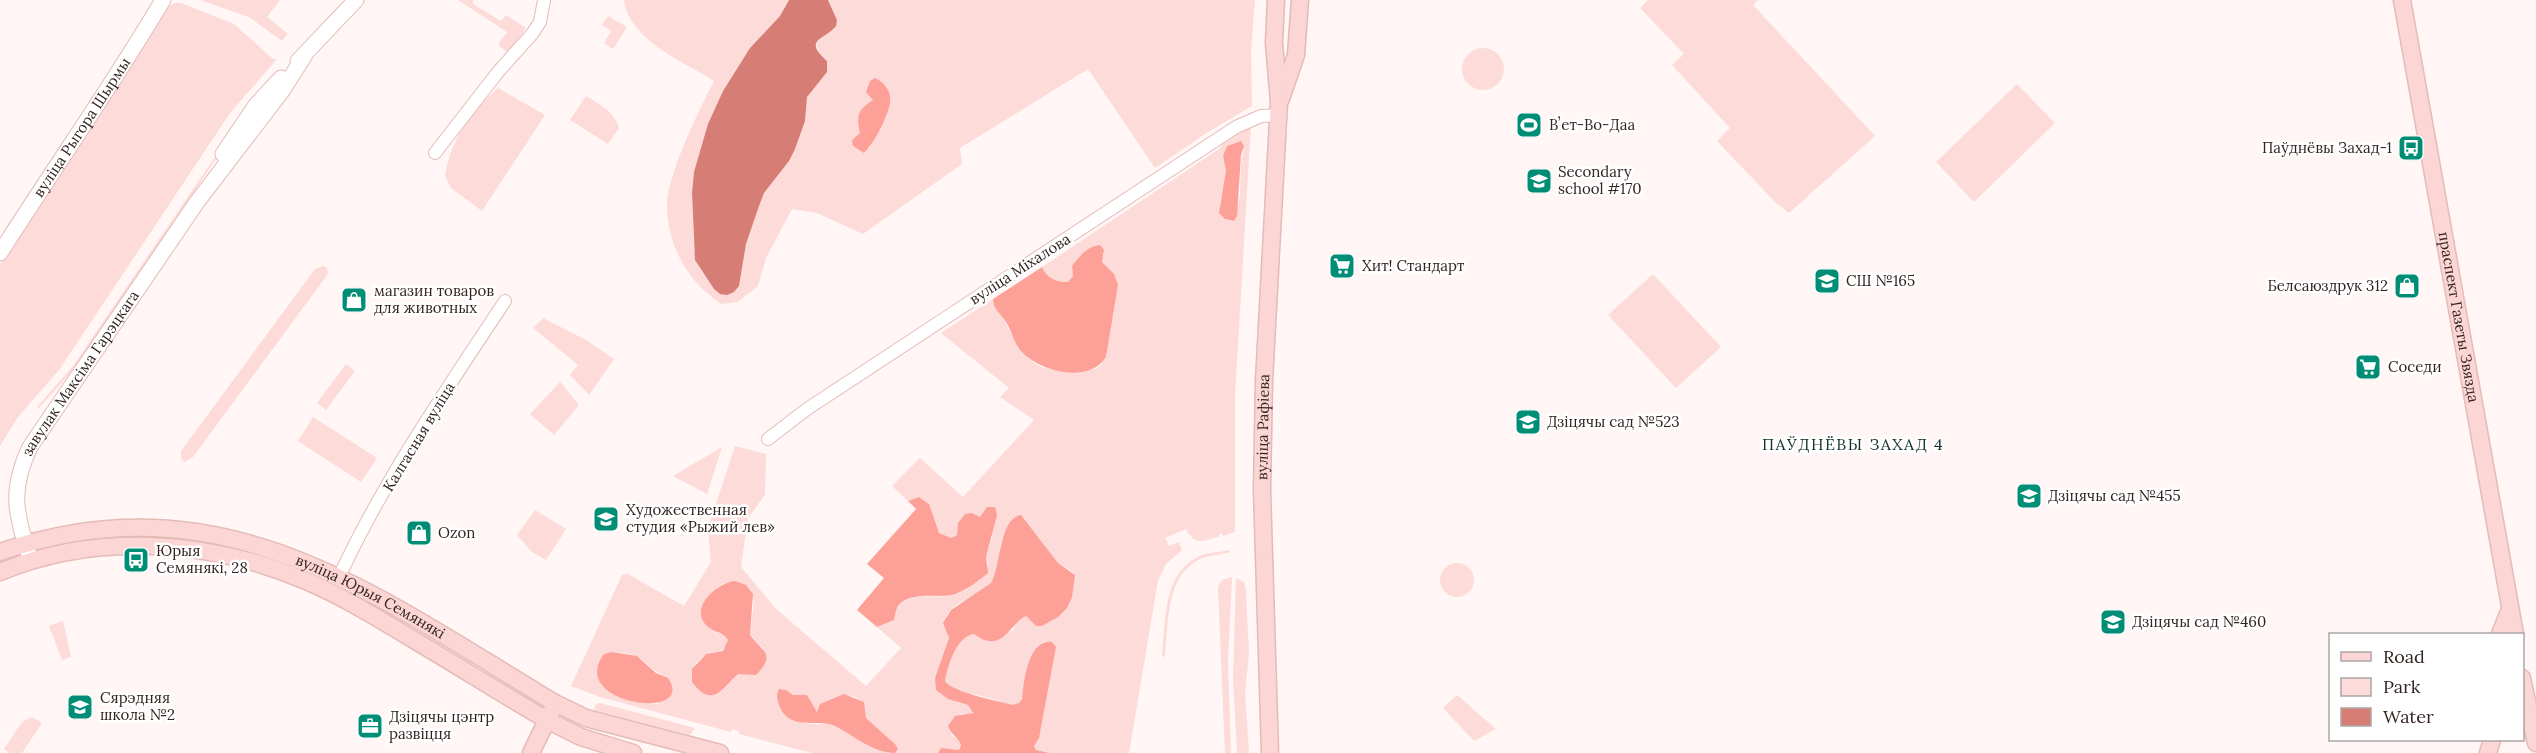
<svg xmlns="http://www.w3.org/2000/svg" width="2536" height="753" viewBox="0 0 2536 753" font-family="Lora,serif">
	<rect width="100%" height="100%" fill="#fff6f5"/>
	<!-- green -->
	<path fill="#fddbd8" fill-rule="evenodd" d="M200,0H280L267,17L288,34L282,41L249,17Z
		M458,0H473V4L501,21L506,15L526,28L508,53L498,45L507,32Z
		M624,0H789L780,16L750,48L723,91L694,172L692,193L694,250L700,269L720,294L734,292L739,286L746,244L759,206L764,193L789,161L805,121L807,97L815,84L824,76L827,61L819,54L816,44L822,35L833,30L837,20L828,0H1255L1251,51L1252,106L1208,132L1155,168L1088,69L960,148L962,164L863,234L817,213L792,209L766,258L758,286L738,302L721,304C688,282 668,247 667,207C666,177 700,108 714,81C683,61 630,41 624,0ZM891,98L886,117L869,148L852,140L860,133L873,99Z
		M1648,0H1758L1753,5L1875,136L1789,213L1776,203L1717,141L1730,128L1672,65L1684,54L1640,8Z
		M175,3H181L234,24L273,59H277L230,113L59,370L18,417L0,446V264L167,7Z
		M608,16L627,27L613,49L604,43L611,31L602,25Z
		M1462 69a21 21 0 1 1 42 0a21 21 0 1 1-42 0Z
		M2017,84L2055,123L1974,202L1936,162Z
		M498,88L545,115L482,211L451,188L445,176C451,139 470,113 498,88Z
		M586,96C600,105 614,111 619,128L608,144L570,120Z
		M1251,125L1235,395V532L1223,536L1222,534H1219V537C1202,540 1196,547 1186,529L1165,538L1169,546L1179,542L1182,550L1166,564L1158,580L1129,753H1050L1036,750L1034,746C1049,714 1046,676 1046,641C1023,647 1028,686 1020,703L1013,706L990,698L958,691L948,686L945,681C948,665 956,637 974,634L979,638L1013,631L1016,623L1026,616L1036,626H1042L1058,617L1073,572L1058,563L1021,515C1015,522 1007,529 1003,537C998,551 1001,571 991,583C975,604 933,600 949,638L935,678L956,702L968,705L972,711L971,715L960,714L951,735L959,740L961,745L959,750L941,748L938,753H895V744L866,718C864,711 866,704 859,699C847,690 823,701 817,712L807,695H793L782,689L777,692C778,711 793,722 811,724C820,725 826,722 834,725C853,734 869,747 890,753H812L739,734V731L732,729L731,732L600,697L571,686L622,575L628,574L684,606L711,562L708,528L735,446L766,454L765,495L748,518L741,567L775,608L866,686L901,648L877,627L894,620C895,616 896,609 899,606C911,590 938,600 953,595C964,593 976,581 986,575L988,563L986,557L992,537L989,506L980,517L974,514L958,527L957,535L951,538L939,533L926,501L919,497L908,501L892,486L920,458L963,497L1034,420L1000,397L1009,388L941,333L993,299C994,309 1002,314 1006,323C1032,374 1041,372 1095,369L1101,365L1106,357L1118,285L1102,262L1104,253L1091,248L1079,256L1072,266L1073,276L1068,282C1057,283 1046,277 1042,267L1219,149L1226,139ZM1238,142L1244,148L1241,164L1240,196L1234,221L1225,219L1220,204L1226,170L1223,156L1227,146ZM724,583L754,601L750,635L764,649L744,673L738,674C722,688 718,704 695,686L694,666C698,661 702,655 709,653C719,651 730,652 727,637L713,630L711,593ZM612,652C619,653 627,653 633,655C645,658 651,671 663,675L658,704L634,702L601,685L604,654Z
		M223,145L224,147L77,366L38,409L37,407L73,366Z
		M323,266L327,268L328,274L193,457L184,462L181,458V451L315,269Z
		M1653,274L1721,347L1676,388L1608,315Z
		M543,318L586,340L614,359L589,395L570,375L578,365L533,328Z
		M346,364L355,371L326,410L317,403Z
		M560,382L579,405L554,435L530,414Z
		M313,417L377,458L361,482L298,441Z
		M722,447L707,494L673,476Z
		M535,510L566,529L546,560L532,552L517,535Z
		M1230,550V552C1221,555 1211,555 1203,558C1165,573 1169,622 1165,657L1162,656C1166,620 1162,571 1202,555C1211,552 1221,552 1230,550Z
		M1440 580a17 17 0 1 1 34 0a17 17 0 1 1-34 0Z
		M1232,577L1228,661L1231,753H1225L1218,587L1222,580Z
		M1236,578L1244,582L1246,590L1249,654L1245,691L1249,753H1237L1233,678Z
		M63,621L71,657L62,660L49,626Z
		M1457,695L1496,729L1474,741L1443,708Z
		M600,703L695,728L690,735L594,710L596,704Z
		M32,717L42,723L22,753H10L4,749L22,722Z"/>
	<!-- forest -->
	<path fill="#fda098" d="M875,78C883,82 888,87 890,96C893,109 874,144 864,153L853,146L852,140L860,133C856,115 858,110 873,100L866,92L870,81Z
		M1241,141L1244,146L1241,155L1237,216L1234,221L1225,219L1219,213L1226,170L1223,156L1227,146Z
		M1100,245L1104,250L1102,262L1114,274L1118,285L1106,357C1089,384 1041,372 1022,352C1013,343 1012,329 1004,319C999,312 993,308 993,299L1042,267C1046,277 1056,283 1068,282L1073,276L1072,266C1079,256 1088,246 1100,245Z
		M919,497L929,504L939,533L951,538L957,535L958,523L965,514L972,513L980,517L987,507H995L997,515L986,557L988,573C980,580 962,593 952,595C937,598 910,591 898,606C896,609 895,616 894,620L877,627L857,610L884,578L867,564L916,509L908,501Z
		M1021,515L1058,563L1075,575L1072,597L1067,608L1058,617L1042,626H1036L1026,616C1009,624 1002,655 974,634C956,637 948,665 945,681C951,692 998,701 1013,705L1019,703L1022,699C1024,681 1028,638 1052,642L1056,647L1039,738L1034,746L1036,750L1050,753H938L941,748L959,750L961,745C958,737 952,736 948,726L955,716L973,713L968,705L948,699L936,690L935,678L949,638L943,623L951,610L991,583C1001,566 999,518 1021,515Z
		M735,581L746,585L753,594L750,635C762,651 777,654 756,675L738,674C723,687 713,710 692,682V669L706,654L723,651L728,640C723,631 711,632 705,624C690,606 719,582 735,581Z
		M612,652L637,656L656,673L668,678C698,722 566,705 604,654Z
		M779,689L786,690L793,695H807L817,712L820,704L844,694L864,702L866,718L895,744L898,749L895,753C873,753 853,735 835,726C817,717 788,734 778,702C777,697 776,694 779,689Z"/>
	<!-- water -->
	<path fill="#d67d76" d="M789,0H828L837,20L836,26C825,40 802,39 827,61V72L807,97L805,121L795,149L789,161L764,193L759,206L746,244L739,286L734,292L727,295L720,294L714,289L695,260L692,193L694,172L708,124L723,91L750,48L780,16Z"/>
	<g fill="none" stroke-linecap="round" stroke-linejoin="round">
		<!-- minor casing -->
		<g stroke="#e4bbb7" stroke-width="14">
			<path id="minor" d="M435,153L498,72L532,34L540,22L544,0
				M768,439L807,409L1236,127L1261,116L1279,115
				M339,577C384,480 446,390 505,301"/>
		</g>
		<!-- tertiary casing -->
		<g stroke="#e4bbb7" stroke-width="17">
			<g id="tertiary">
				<path d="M298,61L356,0"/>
				<path d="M223,154L256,105L281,78"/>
				<path id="s1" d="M0,253C54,168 112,86 163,0"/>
				<path id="s2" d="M29,555C15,513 10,489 30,447L197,202L282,91L305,55"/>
			</g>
		</g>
		<!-- secondary casing -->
		<g stroke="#e4bbb7" stroke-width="19">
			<g id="secondary">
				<path id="s3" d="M2402,0L2515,634"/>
				<path d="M1281,99L1296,55L1300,0"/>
				<path id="s4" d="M0,552C224,476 373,594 555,703L586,718L720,753"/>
				<path d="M0,572C97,532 211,540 306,581C344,597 379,619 414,640C458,666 502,694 547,720L581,737L633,753"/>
				<path d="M2500,634L2510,609"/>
				<path d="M2522,678L2536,743"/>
				<path d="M531,753L551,712"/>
				<path id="s5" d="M1270,753L1262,490L1264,381L1279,102L1274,43L1276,0"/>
				<path d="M2488,753L2492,740"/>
			</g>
		</g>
		<!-- minor -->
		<use href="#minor" stroke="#fff" stroke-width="12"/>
		<!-- tertiary -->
		<use href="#tertiary" stroke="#fff" stroke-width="15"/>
		<!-- secondary -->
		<use href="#secondary" stroke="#fbd6d4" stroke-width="16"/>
	</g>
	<!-- icons -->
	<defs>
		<g id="stadium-square" transform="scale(1.35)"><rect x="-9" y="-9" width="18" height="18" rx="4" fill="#008d75" stroke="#fff"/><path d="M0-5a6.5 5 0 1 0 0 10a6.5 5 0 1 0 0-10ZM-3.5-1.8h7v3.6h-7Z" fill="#fff"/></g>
		<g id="bus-square" transform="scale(1.35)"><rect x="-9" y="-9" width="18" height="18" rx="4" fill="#008d75" stroke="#fff"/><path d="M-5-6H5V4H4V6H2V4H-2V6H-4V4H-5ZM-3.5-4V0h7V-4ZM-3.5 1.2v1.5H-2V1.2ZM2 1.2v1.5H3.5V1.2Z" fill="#fff"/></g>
		<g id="school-square" transform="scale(1.35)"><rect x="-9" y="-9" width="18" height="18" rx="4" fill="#008d75" stroke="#fff"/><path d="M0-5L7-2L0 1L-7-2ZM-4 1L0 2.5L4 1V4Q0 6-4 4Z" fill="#fff"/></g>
		<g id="supermarket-square" transform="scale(1.35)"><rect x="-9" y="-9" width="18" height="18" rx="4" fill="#008d75" stroke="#fff"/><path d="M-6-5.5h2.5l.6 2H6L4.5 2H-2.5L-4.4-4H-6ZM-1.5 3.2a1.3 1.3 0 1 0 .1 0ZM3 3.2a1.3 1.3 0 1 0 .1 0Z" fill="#fff"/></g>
		<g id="shop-square" transform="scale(1.35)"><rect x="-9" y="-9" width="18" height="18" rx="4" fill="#008d75" stroke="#fff"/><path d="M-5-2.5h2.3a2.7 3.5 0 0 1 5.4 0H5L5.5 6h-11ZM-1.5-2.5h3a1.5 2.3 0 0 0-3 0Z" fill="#fff"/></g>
		<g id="office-square" transform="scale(1.35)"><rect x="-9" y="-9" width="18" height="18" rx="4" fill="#008d75" stroke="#fff"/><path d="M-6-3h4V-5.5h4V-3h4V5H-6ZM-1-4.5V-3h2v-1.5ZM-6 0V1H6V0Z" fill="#fff"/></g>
	</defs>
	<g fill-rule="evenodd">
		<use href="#stadium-square" x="1529" y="125"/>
		<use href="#bus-square" x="2411" y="148"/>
		<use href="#school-square" x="1539" y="181"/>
		<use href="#supermarket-square" x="1342" y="266"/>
		<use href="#school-square" x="1827" y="281"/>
		<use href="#shop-square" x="2407" y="286"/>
		<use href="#shop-square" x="354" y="300"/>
		<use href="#supermarket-square" x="2368" y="367"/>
		<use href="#school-square" x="1528" y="422"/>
		<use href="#school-square" x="2029" y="496"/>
		<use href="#school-square" x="606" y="519"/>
		<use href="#shop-square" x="419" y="533"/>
		<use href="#bus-square" x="136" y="560"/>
		<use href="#school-square" x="2113" y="622"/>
		<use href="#school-square" x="80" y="707"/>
		<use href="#office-square" x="370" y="726"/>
	</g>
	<g text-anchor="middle" stroke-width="5" stroke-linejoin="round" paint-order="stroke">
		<!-- poi labels -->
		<g font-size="15" fill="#332422" stroke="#fff" text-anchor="start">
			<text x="1549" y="130">Вʼет-Во-Даа</text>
			<text x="2392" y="153" text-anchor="end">Паўднёвы Захад-1</text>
			<text x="1558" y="177">Secondary<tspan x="1558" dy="17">school #170</tspan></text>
			<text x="1362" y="271">Хит! Стандарт</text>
			<text x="1846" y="286">СШ №165</text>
			<text x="2388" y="291" text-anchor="end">Белсаюздрук 312</text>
			<text x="374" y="296">магазин товаров<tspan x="374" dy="17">для животных</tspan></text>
			<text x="2388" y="372">Соседи</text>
			<text x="1547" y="427">Дзіцячы сад №523</text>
			<text x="2048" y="501">Дзіцячы сад №455</text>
			<text x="626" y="515">Художественная<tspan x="626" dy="17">студия «Рыжий лев»</tspan></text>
			<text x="438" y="538">Ozon</text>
			<text x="156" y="556">Юрыя<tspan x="156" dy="17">Семянякі, 28</tspan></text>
			<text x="2132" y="627">Дзіцячы сад №460</text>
			<text x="100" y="703">Сярэдняя<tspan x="100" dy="17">школа №2</tspan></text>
			<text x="389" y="722">Дзіцячы цэнтр<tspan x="389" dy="17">развіцця</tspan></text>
		</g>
		<!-- street labels -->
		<g font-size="15" fill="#332422" stroke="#fff">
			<text dy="5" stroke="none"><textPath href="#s1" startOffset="150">вуліца Рыгора Шырмы</textPath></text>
			<text transform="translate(1020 269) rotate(-33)" y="5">вуліца Міхалова</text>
			<text dy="5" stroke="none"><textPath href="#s3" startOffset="322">праспект Газеты Звязда</textPath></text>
			<text dy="5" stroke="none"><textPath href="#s2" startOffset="201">завулак Максіма Гарэцкага</textPath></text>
			<text dy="5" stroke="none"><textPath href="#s5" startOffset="326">вуліца Рафіева</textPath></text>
			<text transform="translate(419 437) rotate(-59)" y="5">Калгасная вуліца</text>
			<text dy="5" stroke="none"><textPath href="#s4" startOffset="386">вуліца Юрыя Семянякі</textPath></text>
		</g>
		<!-- neighbourhood labels -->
		<g font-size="16" letter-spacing="1.5" fill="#13322b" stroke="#fff">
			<text x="1853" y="450">ПАЎДНЁВЫ ЗАХАД 4</text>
		</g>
	</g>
	<!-- legend -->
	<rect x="2329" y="633" width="195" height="108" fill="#ffffff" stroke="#ada7a7" stroke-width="1.5"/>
	<rect x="2341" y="652" width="30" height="9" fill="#fbd6d4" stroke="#ada7a7" stroke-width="1.5"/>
	<text x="2383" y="663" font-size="18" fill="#332422">Road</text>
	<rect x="2341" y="678" width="30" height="18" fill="#fddbd8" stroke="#ada7a7" stroke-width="1.5"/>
	<text x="2383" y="693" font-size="18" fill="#332422">Park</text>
	<rect x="2341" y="708" width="30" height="18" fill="#d67d76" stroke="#ada7a7" stroke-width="1.5"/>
	<text x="2383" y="723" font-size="18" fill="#332422">Water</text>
</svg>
